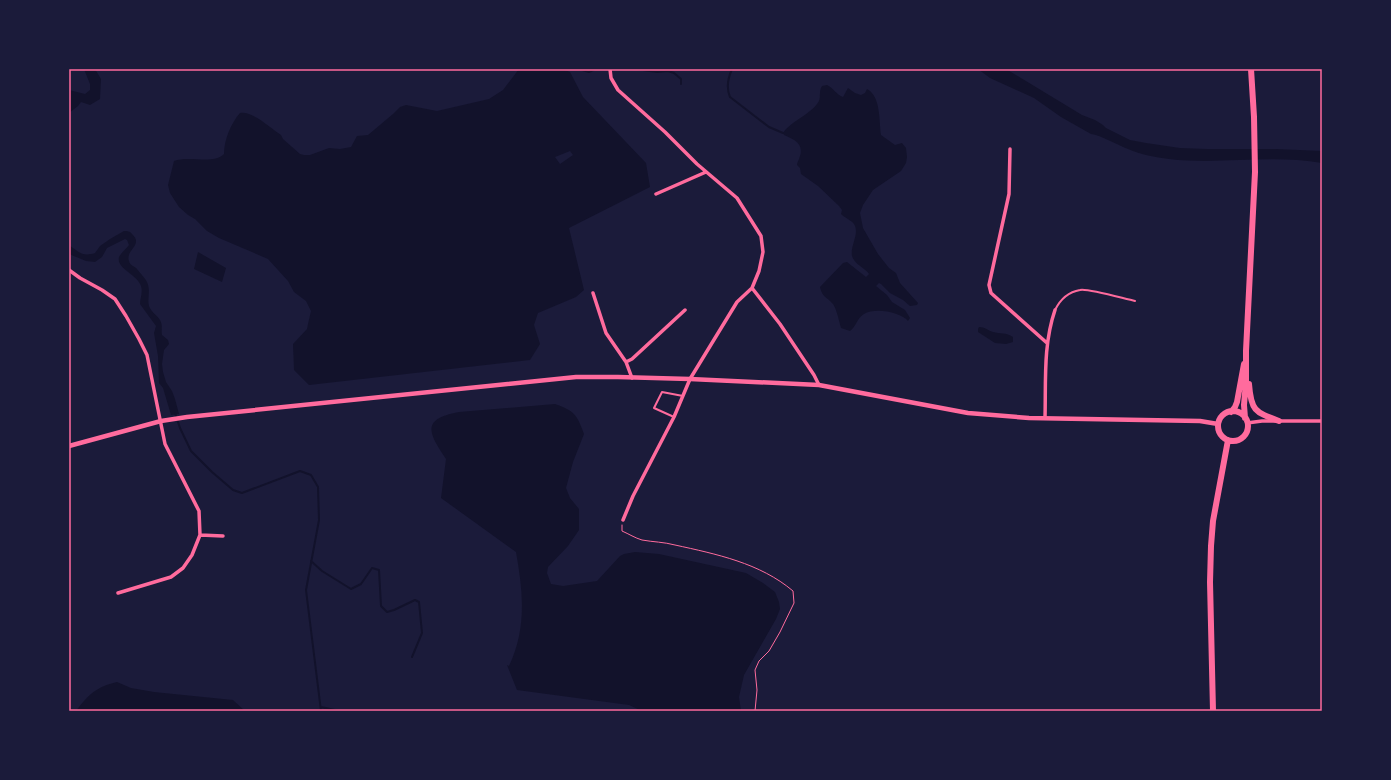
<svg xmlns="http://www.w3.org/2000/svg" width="1391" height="780" viewBox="0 0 1391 780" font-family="'Titillium Web',sans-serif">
	<rect width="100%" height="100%" fill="#1b1b3a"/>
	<!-- water -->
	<path fill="#12122b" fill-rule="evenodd" d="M84,69H95L101,79L100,99L90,105L81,102L78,106L69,113V90L85,94L90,90V84Z
		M519,69H562L570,72L583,97L646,163L650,187L569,228L584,290L576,297L538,313L534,325L540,344L530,360L309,385L294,370L293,344L307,329L308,324L311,311L306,301L294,292L288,281L268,259L219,238L207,231L195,219L188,215L179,207L170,193L168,185L174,161C189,155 213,165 224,154C224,140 231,123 240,113C253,111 270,128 281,135L283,139L300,154L304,155H310L329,148L340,149L351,147L357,136L368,135L393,114L400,107L406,105L437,111L489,99L503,90ZM570,151L573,155L560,164L555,157Z
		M978,69H1006L1082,115L1095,120L1103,125L1106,128L1130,140L1146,143L1180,148L1207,149H1276L1322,151V163C1271,154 1220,165 1169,159C1155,157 1141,155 1128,149C1117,145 1101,135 1091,134L1061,117L1034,98L990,78Z
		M827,85C833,88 837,95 843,97L848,88L855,93L861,95L865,93L867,89C881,96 879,121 881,135L895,145L902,143L906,148L907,157L906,163L901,171L873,190L863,205L860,213L863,228L878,254L889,268L896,273L900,283L918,303L917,305L910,306L903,300L890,293L881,284L879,283L876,286L887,295L892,302L905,310L910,318L908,321C901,312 875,307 864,314C857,318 856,327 850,331L841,328C839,321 837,310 833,304C827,297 822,297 820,287L843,263L847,262L866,277L869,274C865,268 854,264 852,256C850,245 860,234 854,224C851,220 845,218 841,214L842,210L839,206L818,186L801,174L800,168L797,165C797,162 799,160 800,156C804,143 793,139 784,135L783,133C789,123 810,114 817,104C822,99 818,92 822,86Z
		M124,231C127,231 130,231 132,234C144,245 125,250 129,261C130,266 135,266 137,269C140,273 145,278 147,282C151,291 147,298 149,306C151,312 157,315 160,320C163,325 161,330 162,335L168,340L169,344L164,350L162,364L163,372L166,382L172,391L175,399L179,414L171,415L163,388L159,383L158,356L154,333L156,326L140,304C140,299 143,292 141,286C137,274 116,269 119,257C121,253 126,249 129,245L127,240L125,239L107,248L102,257L95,262L86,261L69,254V245C79,252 82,257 95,253L100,246L110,239Z
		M198,252L226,268L222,282L194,269Z
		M979,327C985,327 987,330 993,332C1000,334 1006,332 1013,337V342L1006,344L995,343L978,332V329Z
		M555,404C575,411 577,415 584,434L573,462L566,488L570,498L579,509V530L568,546L548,567L547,573L551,584L563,586L597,581L620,556L624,554L635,552L659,554L746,573L763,583L775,592L779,602L780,609L776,619L744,675L739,697L741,711H642L629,705L517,690L507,665L509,666C527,628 523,591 516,552L441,498L446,459C429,434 420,419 459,412Z
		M117,682L131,688L154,692L233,700L245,711H76C89,694 96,687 117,682Z"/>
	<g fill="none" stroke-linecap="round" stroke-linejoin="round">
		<!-- stream -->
		<path stroke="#12122b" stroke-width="2" d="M579,69L589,72L595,69
			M636,69L657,72L668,71L674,73L681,79V84
			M732,69C728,78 726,88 730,97L769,127L783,133
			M175,413L180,428L191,451L212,472L233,490L242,493L300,471L311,475L318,487L319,520L306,590L321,711
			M311,561L322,571L351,589L361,584L372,568L379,570L381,606L387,612L394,610L415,600L419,602L422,633L412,657
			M321,707L339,711"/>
		<!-- path -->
		<path stroke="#ff6b9d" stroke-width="1" d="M622,525V531C629,534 635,538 642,540C653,542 664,542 675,545C716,554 760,563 793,591L794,603L780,632L769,651L759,661L755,670L757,690L755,711"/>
		<!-- service -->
		<path stroke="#ff6b9d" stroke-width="2" d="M1055,310C1060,300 1068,292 1080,290C1088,288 1125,299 1135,301
			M674,417L654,408L662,392L683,396"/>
		<!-- minor -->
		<path stroke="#ff6b9d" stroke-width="3.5" d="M610,69L611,78L618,90L665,132L697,164L737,198L761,236L763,252L759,271L752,288L737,302L690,379L674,417L633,496L623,520
			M1010,149L1009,194L989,285L991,293L1047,343
			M656,194L706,172
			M69,270L80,278L102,290L115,299L126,316L139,339L147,355L165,444L199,511L200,535L192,555L183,568L171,577L118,593
			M752,288L780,324L814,375L819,385
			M593,293L606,333L626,362
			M632,378L626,362L632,359L685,310
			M1045,418C1046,382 1043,345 1055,310
			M1247,423L1262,421H1322
			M200,535L223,536"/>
		<!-- tertiary -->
		<path stroke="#ff6b9d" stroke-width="4.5" d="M69,446L161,421L187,417L576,377H618L690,379L819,385L968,413L1029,418L1200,421L1218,424"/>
		<!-- primary -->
		<path stroke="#ff6b9d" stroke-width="6" d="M1249,384C1251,411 1255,412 1279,421
			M1218 426a15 15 0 1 1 30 0a15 15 0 1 1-30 0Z
			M1231,412L1235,407L1237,402L1244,364
			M1245,418L1244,405L1246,382V351L1255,172L1254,117L1251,69
			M1213,711L1210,582L1211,546L1213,521L1228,440"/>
	</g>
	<!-- border -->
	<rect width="1391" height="780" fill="none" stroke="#1b1b3a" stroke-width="140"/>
	<rect x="70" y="70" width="1251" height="640" fill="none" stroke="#ff6b9d" stroke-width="1.5"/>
</svg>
